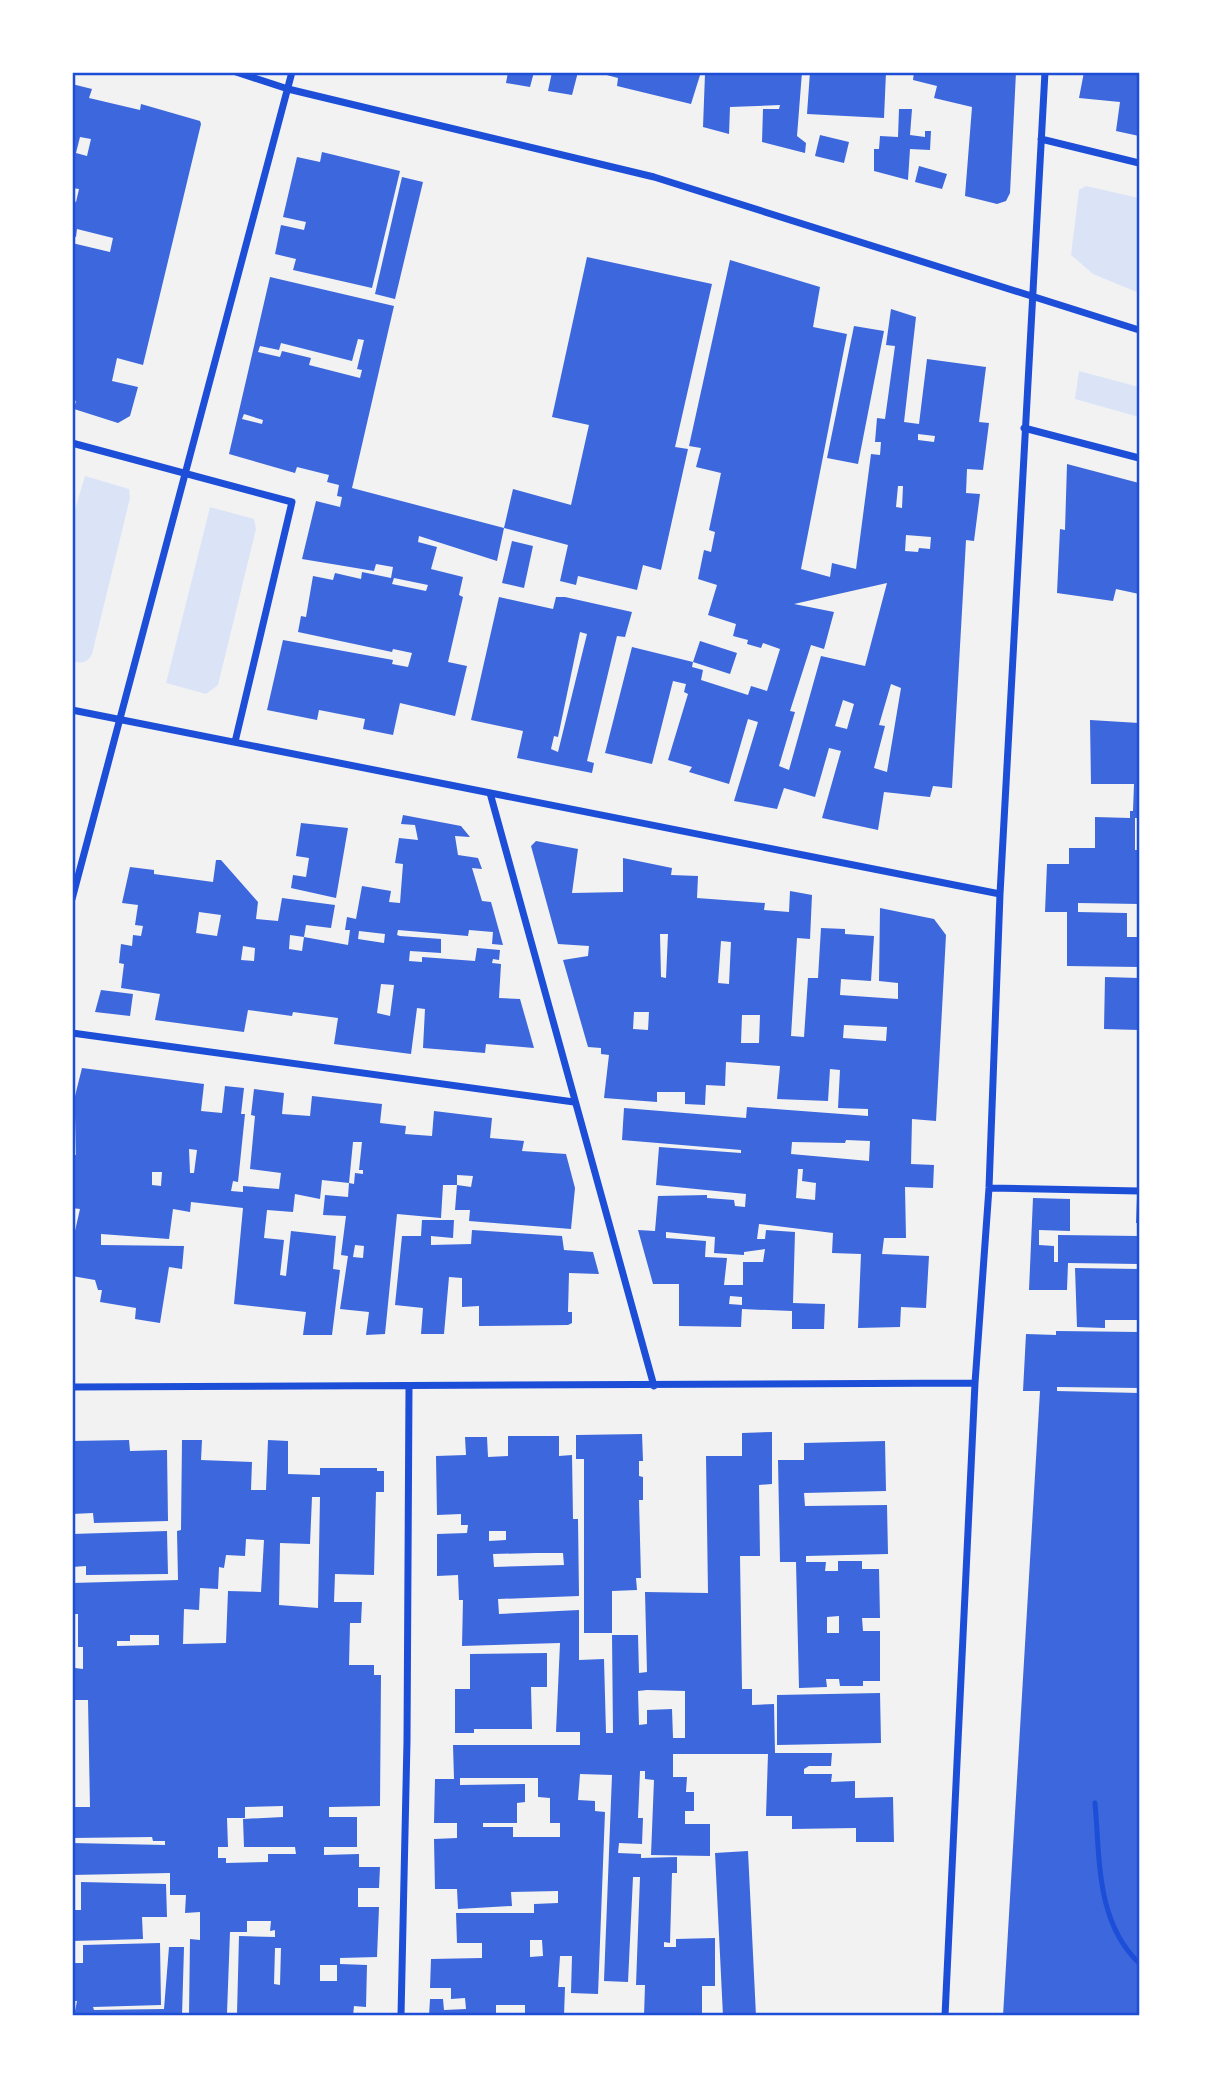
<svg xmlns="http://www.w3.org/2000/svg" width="1211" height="2088" viewBox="0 0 1211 2088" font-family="'Open Sans',sans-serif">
	<rect width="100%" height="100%" fill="#f2f2f2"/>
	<!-- green -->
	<path fill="#dbe4f7" d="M1086,186L1139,198V293L1093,274L1071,255L1079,190Z
		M1079,371L1139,387V417L1075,399Z
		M85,476L129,489L130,498L92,654C87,663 82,664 72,661V520Z
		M210,507L254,519L256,529L218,685L206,694L166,683Z"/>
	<!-- building -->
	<path fill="#3d67dc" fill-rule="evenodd" d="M508,72H534L530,87L506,83Z
		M552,72H578L572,95L548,91Z
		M701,72L691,104L617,86L618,78L599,73Z
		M713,72H802L797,136L806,143L805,153L762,142L763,109H779L780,105L730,107L729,134L703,127L705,74H713Z
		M810,72H886L884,118L807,114Z
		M914,72H1016L1010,193L1006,201L997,204L965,196L972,107L934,98L937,86L913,80Z
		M1084,72H1139V136L1116,131L1120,102L1079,98Z
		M72,84L92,89L89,98L140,110L141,104L200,121L201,124L143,365L117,358L112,381L138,387L130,416L118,423L74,409L76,401L72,400V243L110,252L113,238L77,229L76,237L72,236V201L76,202L79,189L72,188ZM80,137L91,139L87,156L76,153Z
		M899,109H912L910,135L925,137V131H931L930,150L910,149L908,180L874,171V149H879L880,136L898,137Z
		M820,135L849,142L844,163L815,156Z
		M322,152L400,171L372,288L293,270L296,259L275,254L281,225L304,230L306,222L283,217L297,157L320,162Z
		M919,166L947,174L942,189L915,182Z
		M402,177L423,182L395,299L375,294Z
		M587,257L712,284L675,447L688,449L661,570L643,565L637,590L578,576L576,585L560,581L568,545L504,528L513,489L571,505L589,425L552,417Z
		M730,260L820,287L813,327L847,334L801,569L830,577L832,563L856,569L871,454L880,455L881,442H875L877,418L885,419L895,346L886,345L891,309L916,317L904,422L919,424L927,359L986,367L979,422L989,423L983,470L967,469L966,493L980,494L974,541L966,540L952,788L933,786L930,797L884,792L878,830L822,818L841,751L829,748L815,797L784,788L777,809L734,801L758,722L748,719L729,784L689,772L692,767L668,760L688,694L684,692L686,684L673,681L652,764L605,753L632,647L693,662L692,667L703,670L701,680L748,695L751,686L767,691L780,649L763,643L761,648L747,644L748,640L733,636L736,624L708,615L717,585L698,579L704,550L711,552L715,532L709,530L721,473L696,467L701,448L689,446ZM918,434L935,436L934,442L918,440ZM898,486H903L902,508L896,507ZM906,535L931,537L930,549L919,548L918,552L905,551ZM887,583L865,666L821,656L789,770L779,766L795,712L790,711L811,645L824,649L834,612L794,604ZM891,684L901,688L887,772L874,768L885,726L879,725ZM843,700L854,704L847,729L835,726Z
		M270,277L394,306L352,488L504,528L497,561L419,536L418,542L437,547L431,569L463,577L459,595L463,597L448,662L467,666L455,716L400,703L393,735L363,729L365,719L319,710L317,720L267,710L283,640L393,660L392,664L408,667L412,653L393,649L392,652L298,632L301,616L306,617L313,576L333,580L335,573L361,579L362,572L391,578L393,567L376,564L374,571L302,559L316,501L340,507L342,497L337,496L339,485L327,482L329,475L297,467L295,473L229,454ZM358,339L364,340L357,369L362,370L360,378L309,365L311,358L282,351L280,357L258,352L260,346L279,350L281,343L352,361ZM244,414L263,420L262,424L242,419ZM394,578L428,585L426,591L392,584Z
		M854,326L884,331L858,464L827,458Z
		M1067,464L1139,483V594L1116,589L1113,601L1057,593L1060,529L1065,530Z
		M512,541L533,546L524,588L502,583Z
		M499,597L553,609L556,597H565L632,612L625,637L617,636L587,761L594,763L592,773L517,758L523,731L471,720ZM580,632L587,634L558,752L551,749L554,736L558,737Z
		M700,641L737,653L730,674L693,662Z
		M1090,720L1139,723V818H1135V850H1139V904L1078,903V912L1127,913V937H1139V967L1067,966V912H1045L1047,864H1069V848H1095V817L1130,818V811H1133L1134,784H1091Z
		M403,815L461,826L470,837L455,836L458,855L478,858L482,869L472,868L482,901L491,902L503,945L492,944L493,932L469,930L468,936L398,930L397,935L400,936L441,939V953L410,951L409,961L422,962V957L475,961L477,948L500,950L499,960L493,959L492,963L501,964L499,998L520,999L534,1048L486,1044L485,1053L423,1048L425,1009L417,1008L411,1054L334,1044L338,1018L293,1012L292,1016L248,1010L244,1032L155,1020L160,994L121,988L124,964L119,963L121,944L132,946L133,935L141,936L143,926L135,925L138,905L122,903L130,867L154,870V874L213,882L216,860H221L258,902L256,919L278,921L282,898L335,905L331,928L306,925L304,937L290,935L289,949L302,951L304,937L348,945L350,930H345L347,917L356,919L362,886L391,891L389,902L400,903L403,864L395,863L399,838L418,840L415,825L401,824ZM199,912L221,915L217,936L196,933ZM359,931L385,934L384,943L358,939ZM243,946L255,948L254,961L241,960ZM381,984L394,985L390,1016L377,1013Z
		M301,823L348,828L336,898L291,888L293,875L306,877L309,858L296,856Z
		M536,841L578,849L572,893L623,892V858L672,868L671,875L698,876L697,898L765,903L764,910L789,912L790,891L812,895L810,939L797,938L791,1036L804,1037L808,978H818L821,928L845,929V934L874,936L871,981L841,979L840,995L898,999V983L879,981L880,908L934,919L946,935L936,1121L912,1119L911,1164L934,1165L933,1188L905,1187L906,1238H884L882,1254L929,1256L926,1308L901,1307L900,1327L858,1328L861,1254L832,1253L833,1233L759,1224L757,1239H765L766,1230L795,1232L793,1303L825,1304L824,1329H792V1311L742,1309L741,1327L679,1326V1284H653L638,1230L655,1231L658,1196L707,1195V1198L734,1200L735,1206L745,1207L746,1194L656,1185L659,1147L741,1153V1150L622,1140L624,1108L746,1118L747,1107L868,1116V1109L838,1108L840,1070L830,1069L828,1101L777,1099L780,1066L726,1062L725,1086L706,1085L705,1105L685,1104V1092H657V1102L604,1098L609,1055L601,1054V1048L588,1047L563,960L588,956L589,946L558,944L531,846ZM660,934H668L666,978L661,977ZM721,941L731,942L729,984L718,983ZM634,1012H649L648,1030L633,1029ZM742,1015H760L759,1043H741ZM844,1025L887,1027L886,1041L843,1038ZM846,1140L870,1141L869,1161L791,1154L792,1142L845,1143ZM798,1169H803L802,1181L816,1183L815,1200L796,1198ZM666,1232L715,1237L714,1253L744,1255V1252L765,1249L763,1262H743V1285H724L727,1258L705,1257L706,1241L666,1238ZM730,1296L742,1297V1305L729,1304Z
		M1105,977L1139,978V1030L1104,1029Z
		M101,990L133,994L130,1016L95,1012Z
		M82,1068L204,1084L201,1111L222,1113L225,1086L244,1088L241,1114H245L238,1182L233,1181L231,1191L243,1192V1186L279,1189L281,1173L250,1169L255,1116L251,1115L254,1089L284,1093L282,1114L310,1116L312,1096L382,1104L380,1123L406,1126L405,1134L432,1136L434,1111L492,1118L490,1138L524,1141L522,1151L566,1154L575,1188L571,1229L469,1221L470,1210H455L457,1185L471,1187L473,1176L457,1175V1185H443L441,1218L397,1214L385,1334L366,1335L369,1312L340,1309L348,1256L341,1255L346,1216L323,1215L325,1195L348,1197L349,1183L354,1184L355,1173L363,1174V1170H359L362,1142H353L349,1183L322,1180L320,1199L295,1194L293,1212L267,1210L264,1238L284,1240L280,1275L286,1276L291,1231L336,1236L333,1269L340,1270L332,1335H303L306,1312L234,1304L243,1208L191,1202L190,1212L173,1209L169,1239L101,1234V1245L184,1246L182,1269L169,1267L160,1323L135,1319L136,1308L100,1302L102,1290H98L95,1280L72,1276V1244L80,1209L72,1208V1155H76L75,1116H72V1108ZM189,1149L197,1150L194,1173H190ZM152,1172H162L161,1186L152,1185ZM355,1245L364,1246L363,1258L353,1257Z
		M1137,1197H1139V1223H1136Z
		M1033,1198L1070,1199V1231L1039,1230V1245L1054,1246V1262H1058V1235L1139,1236V1264L1068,1263L1067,1290H1029Z
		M422,1220H454L453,1238L431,1236V1245L471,1244L472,1230L562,1236L564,1250L593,1252L599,1274L569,1273L568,1312H572V1323L568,1325L479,1326V1306L462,1307V1278L449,1277L444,1334H421L423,1308L395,1305L402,1236H421Z
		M1075,1268L1139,1269V1320H1105V1328L1077,1327Z
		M1056,1331L1139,1332V1388L1057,1387V1391L1139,1393V2016H1003L1040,1391H1023L1026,1334L1056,1335Z
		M772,1432V1484L759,1485L760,1556H740L742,1689H752V1705L774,1704L775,1753H832L831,1766H809L804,1769V1774H832L831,1782L855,1781V1798L893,1797L894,1842H856V1828L792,1829V1816H766L768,1754H673V1777H687L686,1792H694V1811H685V1824H710V1856L651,1855L654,1780L645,1779V1771H640L638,1818H643L642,1844L619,1843L618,1853L641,1854V1858L677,1857V1873H672L670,1943L664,1942V1947H676V1939L715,1938V1986H702V2016H644L645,1985H636L640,1877H633L628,1982L604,1981L612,1775L580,1774L578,1800L595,1801V1811L605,1812L598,1994L571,1993L572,1956H560L558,1987H565L564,2016H525V2005H496V2016H429L430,1999H443L444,2010L466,2009L465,1998L451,1999V1988H430L431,1959L482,1958V1943H457L456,1913H534V1904L558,1903V1891L511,1892L512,1906L458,1909L457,1889H435L434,1839L457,1838V1823H434L435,1779H454L453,1745H580V1732H556L560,1643L462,1646L463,1600H459L458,1575L437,1576V1534L467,1533L468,1525H461V1514L437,1515L436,1456L466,1455L465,1437H487L488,1457L508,1456V1436H559V1456L572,1455L573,1519H578L579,1596L498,1599L499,1614L579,1610V1660L604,1659L606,1733H613L612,1635H638L639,1673L647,1672L645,1592L708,1593L706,1456H742V1433ZM489,1531H506V1540L489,1541ZM536,1553H563L564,1565L494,1567L493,1554ZM647,1690L685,1691V1738H673L672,1709L647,1710V1724L639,1725L638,1691ZM460,1778H538V1797L550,1798V1823H560V1837H513V1827H483V1823H517V1803L525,1802V1784L460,1785ZM530,1940H542L543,1956L530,1957Z
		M642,1434L643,1461H639V1476L643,1477V1500H639L641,1578H636L637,1590L612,1591V1633H584V1459H576V1435Z
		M129,1440L130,1451L167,1450L168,1521L94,1523L93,1513L72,1514V1441Z
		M182,1440H202L201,1460L252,1462L251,1490H266L268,1440L288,1441V1474L320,1475V1468H377V1471H384V1492H376L374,1575L335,1574L334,1602H362L361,1623H350L349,1665H374V1675H381L380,1806L329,1807V1817H357V1847H324V1855L359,1854V1867H380L379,1888H358V1907H379L377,1957L340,1958V1964L367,1965L366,2007L354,2006L353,2016H189L190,1939L200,1940V1912L185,1913L186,1895H170V1873L72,1875V1843L165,1845V1841H153L152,1837L72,1838V1807H90L88,1700H72V1663L75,1668L83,1669V1647H78V1614H72V1583L178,1580L177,1531L181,1530ZM312,1497H320L318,1608L279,1605L280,1543L310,1544ZM246,1539L264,1540L261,1592L228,1591L226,1643L183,1644L184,1609L199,1610L200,1588L218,1589L219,1567L224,1568L226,1555L245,1556ZM130,1635H159V1645L117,1646V1641H130ZM283,1806V1817L243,1819L244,1847H295L296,1854H268V1862L226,1863V1858H218V1847H228L227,1818H245V1807ZM247,1921H271L270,1931L275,1930V1937L239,1936L237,2014L227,2013L230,1932H247ZM275,1948H281L280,1985L274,1984ZM320,1965H337V1981H320Z
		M885,1441L886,1491L804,1493L805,1506L887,1505L888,1554L806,1556V1562H826L825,1571H838V1561H862V1569H879L880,1618H862L863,1631H880V1681H863V1686H840L839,1679H826L827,1687L799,1688L796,1562H780L778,1460H804V1443ZM839,1616V1633H827V1617Z
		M167,1531L168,1574L86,1575V1566L72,1567V1534Z
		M547,1653V1687H531L532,1729H474V1733H455V1689H470V1654Z
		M880,1693L881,1743L777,1745V1695Z
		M748,1851L756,2016H723L715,1853Z
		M81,1882L166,1884L167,1917H142L143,1939L72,1941V1910H81Z
		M160,1943L161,2005L93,2007L94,2010L164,2009L169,1947H184L182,2016H74L77,2001H72V1963H83V1945Z"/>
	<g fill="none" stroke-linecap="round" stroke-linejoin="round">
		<!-- service -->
		<path stroke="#1d4ed8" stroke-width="5" d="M1095,1803C1100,1859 1096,1922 1139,1963"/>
		<!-- minor -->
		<path stroke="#1d4ed8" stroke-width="7" d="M236,72L288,89L654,177L1139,330
			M1041,139L1139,163
			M1024,428L1139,458
			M72,443L292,502L235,742
			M72,710L1000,894
			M490,793L654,1386
			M72,899L292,72
			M72,1033L574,1102
			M989,1188L1139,1191
			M72,1387L975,1383
			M401,2016L407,1741L409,1388
			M945,2016L975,1383L989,1188L1000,894L1045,72"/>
	</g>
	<!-- border -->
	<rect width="1211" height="2088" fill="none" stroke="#ffffff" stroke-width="147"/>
	<rect x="74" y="74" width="1064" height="1940" fill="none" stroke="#1d4ed8" stroke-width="2.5"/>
</svg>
